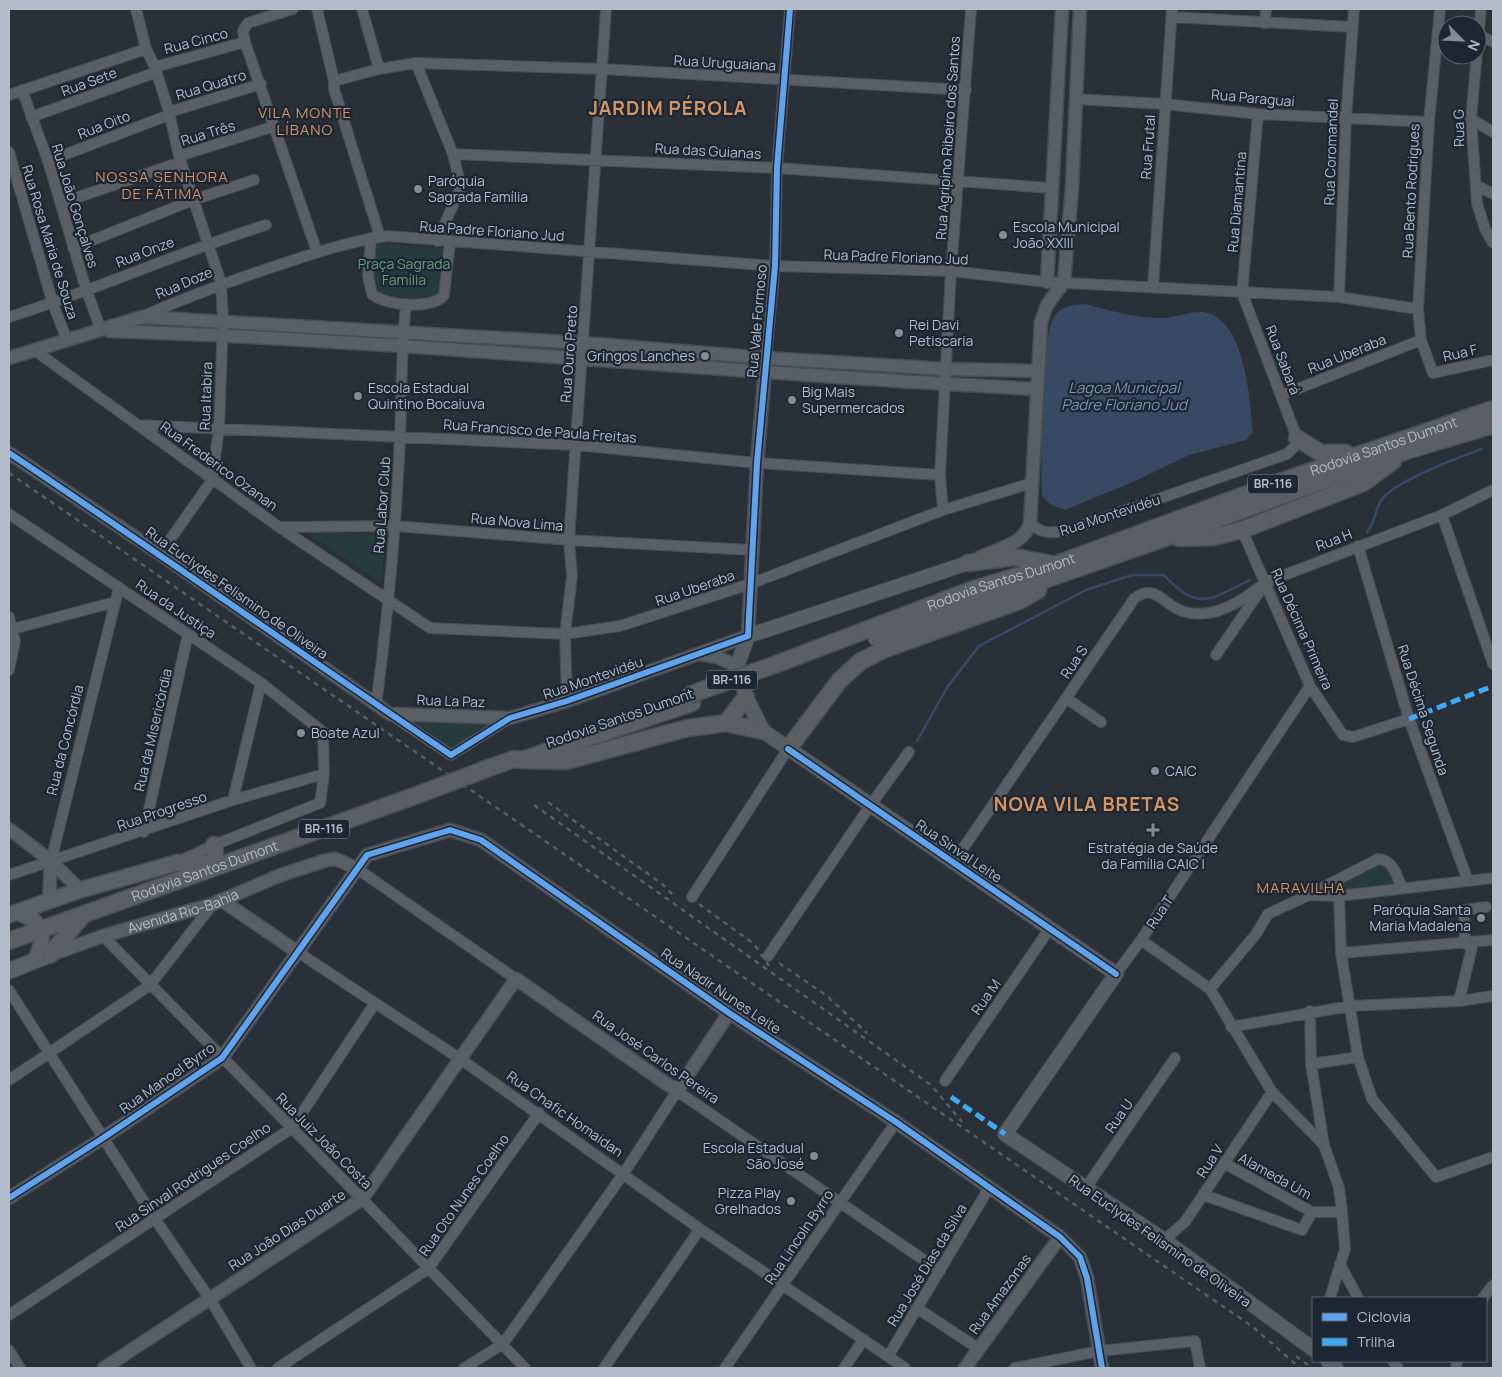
<svg xmlns="http://www.w3.org/2000/svg" width="1502" height="1377" viewBox="0 0 1502 1377" font-family="Manrope,sans-serif">
	<rect width="100%" height="100%" fill="#2a3038"/>
	<!-- green -->
	<path fill="#273a3e" d="M375,243L445,248L443,290L432,299C412,299 385,303 372,285Z
		M304,531L384,535L382,583Z
		M401,717L501,721L452,751Z
		M1384,861L1400,886L1314,894Z"/>
	<!-- water -->
	<path fill="#384963" d="M1085,304C1112,311 1137,319 1165,318C1177,317 1190,311 1203,312C1245,317 1250,400 1253,432L1246,440L1189,455L1133,482L1065,510L1050,504L1042,496C1042,464 1038,332 1057,313C1065,305 1075,305 1085,304Z"/>
	<g fill="none" stroke-linecap="round" stroke-linejoin="round">
		<!-- stream -->
		<path stroke="#384963" stroke-width="2.5" d="M1367,532C1376,522 1374,509 1383,498C1400,479 1456,459 1481,449
			M917,741L948,686L979,646L1086,590L1132,575H1164C1197,612 1210,600 1250,580"/>
		<!-- minor casing -->
		<g stroke="#484c53" stroke-width="12">
			<path id="minor" d="M136,9L146,49L155,67L169,112L179,156L221,283L223,320L219,429L212,480L160,554
				M293,9L248,23L243,31L245,42L317,252
				M317,9L334,81V89L380,237
				M362,9L379,69
				M1440,9L1429,122L1418,309L1421,340L1433,373L1493,360
				M1481,9L1471,119L1477,203L1485,229L1493,243
				M1171,17L1352,27
				M1265,23L1266,9
				M1479,35L1493,42
				M416,63L453,154L461,187L437,241
				M155,67L245,42
				M334,81L379,69L416,63L602,69L966,90
				M22,90L48,161L86,289L101,330
				M9,95L146,49
				M1075,99L1164,104L1258,114L1429,122
				M169,112L261,84
				M31,117L157,72
				M1471,119L1493,132
				M9,152L53,304L67,340
				M453,154L777,168L1051,188
				M179,156L275,126
				M48,161L169,115
				M1476,185L1493,194
				M61,203L181,162
				M371,238L368,276L372,294C385,306 432,310 444,295L450,242
				M73,248L193,200L254,180
				M1153,287L1172,9
				M1339,297L1346,118L1354,9
				M143,316C192,295 241,277 291,261C323,250 355,240 388,236L775,266L951,271L1047,282L1339,297L1418,309
				M9,317C96,290 179,252 266,225
				M34,350L279,527L430,628L565,634L620,626L750,584L943,510L1032,483
				M766,358L775,266L777,168L790,9
				M1282,395L1421,340
				M138,425L576,445L757,463L940,475
				M943,510L940,475L951,271L971,9
				M9,514L261,683L323,732L324,774L320,803L214,845L182,860
				M1442,515L1493,664
				M1030,523C1042,535 1053,533 1069,530L1287,454L1295,446L1297,438L1242,293L1258,114
				M279,527L395,526L569,540L752,550
				M1242,530L1310,686L1343,735L1353,737L1409,719
				M1358,546L1409,719L1468,881
				M9,617L15,641L9,670
				M9,630L115,602
				M1216,655L1266,582L1442,515L1493,490
				M1066,698L1101,722
				M567,701L565,634L572,576L569,540L606,9
				M376,706C388,616 396,527 400,437C402,393 401,349 406,304
				M390,714L451,755L510,718
				M233,800L261,683
				M144,832L188,634
				M51,861L119,587
				M953,863L1134,599C1156,581 1164,607 1185,612C1215,620 1244,600 1266,582
				M356,868L516,979
				M9,875L233,800L324,774
				M1310,894L1378,859C1394,860 1396,875 1402,888
				M1339,896L1341,953L1358,1057L1372,1099L1436,1177L1493,1157
				M692,897L788,749
				M103,936L362,1199L525,1368
				M1141,940L1210,989L1272,1092L1324,1145
				M1465,944L1464,910L1486,907
				M299,953L459,1058L700,1229L905,1368
				M1341,953L1493,940
				M768,956L870,806L909,752
				M1116,974L1141,940L1310,686
				M1210,989L1256,934L1268,914L1309,895L1339,896L1493,878
				M9,990L155,1219L210,1299L251,1368
				M1459,1001L1473,943
				M1310,1011L1311,1064L1324,1145L1339,1188L1342,1212L1345,1249L1330,1298
				M1231,1027L1350,1006L1459,1001L1493,996
				M1311,1064L1358,1057
				M9,1080L150,985L213,904
				M945,1081L1050,928
				M1224,1163L1312,1212H1342
				M1085,1189L1175,1058
				M1204,1195L1302,1230L1312,1212
				M1164,1240L1185,1222L1272,1092
				M1340,1264L1358,1298
				M1483,1298L1493,1285
				M917,1308L979,1349
				M9,1315L292,1128L375,1003
				M9,1350L20,1368
				M889,1355L989,1188
				M1393,1361L1398,1368
				M278,1368L428,1269L539,1113
				M464,1368L503,1344L624,1173L677,1091L940,1271
				M604,1368L700,1229
				M725,1368L896,1122
				M844,1368L864,1339
				M1015,1368L1099,1351L1195,1341L1200,1368
				M1456,1368L1457,1361"/>
		</g>
		<!-- tertiary casing -->
		<g stroke="#484c53" stroke-width="15">
			<g id="tertiary">
				<path d="M1047,282L1062,9"/>
				<path d="M110,331C420,341 728,374 1037,389"/>
				<path d="M9,358L142,317L583,343L766,358L946,369L1038,371"/>
				<path d="M9,453L160,554L390,714L510,718L567,701L748,636L757,463L766,358"/>
				<path d="M975,560C992,550 1025,545 1030,523L1041,322L1047,305L1064,282L1072,188L1080,9"/>
				<path d="M699,654L717,657L737,666"/>
				<path d="M9,829L51,861L80,890"/>
				<path d="M221,900L299,953"/>
				<path d="M49,901L51,861"/>
				<path id="s1" d="M50,955L103,936L213,904L281,875L327,860L336,859L356,868"/>
				<path d="M9,1198L103,1138L222,1058L367,855L450,830L481,840L729,1013L896,1122L1060,1237L1080,1257L1087,1278L1102,1368"/>
				<path d="M104,1368L362,1199L516,979L677,1091L729,1013"/>
				<path d="M965,1368L1060,1237"/>
			</g>
		</g>
		<!-- secondary casing -->
		<g stroke="#484c53" stroke-width="16">
			<path id="secondary" d="M968,563L748,636L737,666L746,697L763,731L1116,974L1005,1134L1164,1240L1313,1349
				M1328,1361L1336,1368"/>
		</g>
		<!-- primary casing -->
		<g stroke="#484c55" stroke-width="18">
			<path id="primary" d="M18,912L32,919L41,929V945L36,960
				M9,915L80,890L176,863
				M9,971L44,957"/>
		</g>
		<!-- trunk casing -->
		<g stroke="#474c53" stroke-width="19">
			<g id="trunk">
				<path d="M1297,438L1321,453H1346"/>
				<path d="M1179,538L1213,537L1242,530L1363,483L1393,461"/>
				<path d="M968,563L1014,557L1052,564"/>
				<path d="M877,638L1162,539L1409,450L1493,425"/>
				<path id="s2" d="M774,665L974,589L1054,565L1291,478L1493,409"/>
				<path d="M726,723L746,697"/>
				<path d="M788,749L839,681L861,661L885,649L1019,601L1038,590"/>
				<path d="M522,760L566,761L688,728L726,723L763,731"/>
				<path d="M486,769L514,759L522,760L692,703"/>
				<path d="M214,845L216,864"/>
				<path d="M176,863L216,864"/>
				<path id="s3" d="M9,941L420,794"/>
				<path d="M50,955L83,915"/>
			</g>
		</g>
		<!-- minor -->
		<use href="#minor" stroke="#5a5e66" stroke-width="10"/>
		<!-- tertiary -->
		<use href="#tertiary" stroke="#5a5e66" stroke-width="12"/>
		<!-- secondary -->
		<use href="#secondary" stroke="#595d64" stroke-width="14"/>
		<!-- primary -->
		<use href="#primary" stroke="#5c6168" stroke-width="15"/>
		<!-- trunk -->
		<use href="#trunk" stroke="#5b5f64" stroke-width="16"/>
		<!-- rail -->
		<path stroke="#595d64" stroke-width="2.5" stroke-dasharray="5 5" stroke-linecap="butt" d="M9,473L1253,1327L1300,1368
			M548,802L662,884L676,898
			M534,805L931,1085L962,1122
			M699,904L754,944L769,966
			M779,963L827,996L867,1033
			M1296,1356L1312,1368"/>
		<!-- trunk-bridge casing -->
		<g stroke="#474c53" stroke-width="19" stroke-linecap="butt">
			<path id="trunk-bridge" d="M689,695L774,665
				M420,794L486,769"/>
		</g>
		<!-- trunk-bridge -->
		<use href="#trunk-bridge" stroke="#5b5f64" stroke-width="16"/>
		<!-- quiet -->
		<path stroke="#3fa9f5" stroke-width="5" stroke-dasharray="10 5" stroke-linecap="butt" d="M1409,719L1493,686
			M951,1097L1005,1134"/>
		<!-- cycleway casing -->
		<g stroke="#1d2633" stroke-width="9">
			<path id="cycleway" d="M9,453C157,552 303,655 451,755L510,718L567,701L748,636L757,463L775,266L777,168L790,9
				M788,749L1116,974
				M9,1198L103,1138L222,1058L367,855L450,830L481,840L729,1013L896,1122L1060,1237L1080,1257L1087,1278L1102,1368"/>
		</g>
		<!-- cycleway -->
		<use href="#cycleway" stroke="#60a3ed" stroke-width="6"/>
	</g>
	<!-- markers -->
	<g fill="#848b96" stroke="#1d2633" stroke-width="2">
		<circle cx="418" cy="189" r="5"/>
		<circle cx="1003" cy="235" r="5"/>
		<circle cx="899" cy="333" r="5"/>
		<circle cx="705" cy="356" r="5"/>
		<circle cx="358" cy="396" r="5"/>
		<circle cx="792" cy="400" r="5"/>
		<circle cx="301" cy="733" r="5"/>
		<circle cx="1155" cy="771" r="5"/>
		<path d="M1150.5 822.5h5v5h5v5h-5v5h-5v-5h-5v-5h5z"/>
		<circle cx="1481" cy="918" r="5"/>
		<circle cx="814" cy="1156" r="5"/>
		<circle cx="791" cy="1201" r="5"/>
	</g>
	<g text-anchor="middle" stroke-width="4.5" stroke-linejoin="round" paint-order="stroke">
		<!-- shield labels -->
		<g fill="#1d2633" stroke="#878f9c" stroke-width="1">
			<rect x="1248" y="474.5" width="50" height="19" rx="4"/>
			<rect x="707" y="670.5" width="50" height="19" rx="4"/>
			<rect x="299" y="819.5" width="50" height="19" rx="4"/>
		</g>
		<g font-size="12" font-weight="bold" fill="#b4bcc9">
			<text x="1273" y="488">BR-116</text>
			<text x="732" y="684">BR-116</text>
			<text x="324" y="833">BR-116</text>
		</g>
		<!-- street labels -->
		<g font-size="14" fill="#b4bcc9" stroke="#1d2633">
			<text transform="translate(196 41) rotate(-15)" y="5">Rua Cinco</text>
			<text transform="translate(725 63) rotate(3)" y="5">Rua Uruguaiana</text>
			<text transform="translate(89 82) rotate(-20)" y="5">Rua Sete</text>
			<text transform="translate(211 85) rotate(-17)" y="5">Rua Quatro</text>
			<text transform="translate(1253 98) rotate(5)" y="5">Rua Paraguai</text>
			<text transform="translate(104 125) rotate(-21)" y="5">Rua Oito</text>
			<text transform="translate(1459 128) rotate(-91)" y="5">Rua G</text>
			<text transform="translate(208 133) rotate(-17)" y="5">Rua Três</text>
			<text transform="translate(948 138) rotate(-86)" y="5">Rua Agripino Ribeiro dos Santos</text>
			<text transform="translate(1148 147) rotate(-86)" y="5">Rua Frutal</text>
			<text transform="translate(708 151) rotate(3)" y="5">Rua das Guianas</text>
			<text transform="translate(1331 152) rotate(-88)" y="5">Rua Coromandel</text>
			<text transform="translate(1411 191) rotate(-87)" y="5">Rua Bento Rodrigues</text>
			<text transform="translate(1237 202) rotate(-85)" y="5">Rua Diamantina</text>
			<text transform="translate(75 206) rotate(73)" y="5">Rua João Gonçalves</text>
			<text transform="translate(492 231) rotate(4)" y="5">Rua Padre Floriano Jud</text>
			<text transform="translate(50 242) rotate(73)" y="5">Rua Rosa Maria de Souza</text>
			<text transform="translate(145 252) rotate(-21)" y="5">Rua Onze</text>
			<text transform="translate(896 257) rotate(2)" y="5">Rua Padre Floriano Jud</text>
			<text transform="translate(184 283) rotate(-23)" y="5">Rua Doze</text>
			<text transform="translate(757 321) rotate(-85)" y="5">Rua Vale Formoso</text>
			<text transform="translate(1460 353) rotate(-13)" y="5">Rua F</text>
			<text transform="translate(569 354) rotate(-86)" y="5">Rua Ouro Preto</text>
			<text transform="translate(1347 354) rotate(-22)" y="5">Rua Uberaba</text>
			<text transform="translate(1283 360) rotate(69)" y="5">Rua Sabará</text>
			<text transform="translate(206 396) rotate(-88)" y="5">Rua Itabira</text>
			<text transform="translate(540 431) rotate(4)" y="5">Rua Francisco de Paula Freitas</text>
			<text dy="5" stroke="none"><textPath href="#s2" startOffset="648">Rodovia Santos Dumont</textPath></text>
			<text transform="translate(219 466) rotate(36)" y="5">Rua Frederico Ozanan</text>
			<text transform="translate(382 505) rotate(-86)" y="5">Rua Labor Club</text>
			<text transform="translate(1110 515) rotate(-18)" y="5">Rua Montevidéu</text>
			<text transform="translate(517 522) rotate(5)" y="5">Rua Nova Lima</text>
			<text transform="translate(1334 540) rotate(-21)" y="5">Rua H</text>
			<text dy="5" stroke="none"><textPath href="#s2" startOffset="242">Rodovia Santos Dumont</textPath></text>
			<text transform="translate(695 588) rotate(-19)" y="5">Rua Uberaba</text>
			<text transform="translate(237 593) rotate(35)" y="5">Rua Euclydes Felismino de Oliveira</text>
			<text transform="translate(176 609) rotate(34)" y="5">Rua da Justiça</text>
			<text transform="translate(1302 629) rotate(66)" y="5">Rua Décima Primeira</text>
			<text transform="translate(1074 662) rotate(-56)" y="5">Rua S</text>
			<text transform="translate(593 678) rotate(-19)" y="5">Rua Montevidéu</text>
			<text transform="translate(451 701) rotate(2)" y="5">Rua La Paz</text>
			<text transform="translate(1423 710) rotate(72)" y="5">Rua Décima Segunda</text>
			<text transform="translate(620 718) rotate(-19)" y="5">Rodovia Santos Dumont</text>
			<text transform="translate(153 730) rotate(-77)" y="5">Rua da Misericórdia</text>
			<text transform="translate(65 740) rotate(-76)" y="5">Rua da Concórdia</text>
			<text transform="translate(162 811) rotate(-19)" y="5">Rua Progresso</text>
			<text transform="translate(959 851) rotate(34)" y="5">Rua Sinval Leite</text>
			<text dy="5" stroke="none"><textPath href="#s3" startOffset="208">Rodovia Santos Dumont</textPath></text>
			<text dy="5" stroke="none"><textPath href="#s1" startOffset="140">Avenida Rio-Bahia</textPath></text>
			<text transform="translate(1160 912) rotate(-56)" y="5">Rua T</text>
			<text transform="translate(721 991) rotate(34)" y="5">Rua Nadir Nunes Leite</text>
			<text transform="translate(986 997) rotate(-55)" y="5">Rua M</text>
			<text transform="translate(656 1057) rotate(35)" y="5">Rua José Carlos Pereira</text>
			<text transform="translate(167 1078) rotate(-35)" y="5">Rua Manoel Byrro</text>
			<text transform="translate(565 1114) rotate(35)" y="5">Rua Chafic Homaidan</text>
			<text transform="translate(1119 1116) rotate(-56)" y="5">Rua U</text>
			<text transform="translate(324 1141) rotate(45)" y="5">Rua Juiz João Costa</text>
			<text transform="translate(1210 1161) rotate(-57)" y="5">Rua V</text>
			<text transform="translate(1275 1176) rotate(29)" y="5">Alameda Um</text>
			<text transform="translate(193 1177) rotate(-34)" y="5">Rua Sinval Rodrigues Coelho</text>
			<text transform="translate(464 1195) rotate(-55)" y="5">Rua Oto Nunes Coelho</text>
			<text transform="translate(287 1230) rotate(-33)" y="5">Rua João Dias Duarte</text>
			<text transform="translate(799 1237) rotate(-56)" y="5">Rua Lincoln Byrro</text>
			<text transform="translate(1160 1241) rotate(35)" y="5">Rua Euclydes Felismino de Oliveira</text>
			<text transform="translate(927 1265) rotate(-59)" y="5">Rua José Dias da Silva</text>
			<text transform="translate(1000 1294) rotate(-54)" y="5">Rua Amazonas</text>
		</g>
		<!-- poi labels -->
		<g font-size="14" fill="#b4bcc9" stroke="#1d2633" text-anchor="start">
			<text x="428" y="186">Paróquia<tspan x="428" dy="16">Sagrada Família</tspan></text>
			<text x="1013" y="232">Escola Municipal<tspan x="1013" dy="16">João XXIII</tspan></text>
			<text x="909" y="330">Rei Davi<tspan x="909" dy="16">Petiscaria</tspan></text>
			<text x="695" y="361" text-anchor="end">Gringos Lanches</text>
			<text x="368" y="393">Escola Estadual<tspan x="368" dy="16">Quintino Bocaiuva</tspan></text>
			<text x="802" y="397">Big Mais<tspan x="802" dy="16">Supermercados</tspan></text>
			<text x="311" y="738">Boate Azul</text>
			<text x="1165" y="776">CAIC</text>
			<text x="1153" y="853" text-anchor="middle">Estratégia de Saúde<tspan x="1153" dy="16">da Família CAIC I</tspan></text>
			<text x="1471" y="915" text-anchor="end">Paróquia Santa<tspan x="1471" dy="16">Maria Madalena</tspan></text>
			<text x="804" y="1153" text-anchor="end">Escola Estadual<tspan x="804" dy="16">São José</tspan></text>
			<text x="781" y="1198" text-anchor="end">Pizza Play<tspan x="781" dy="16">Grelhados</tspan></text>
		</g>
		<!-- park labels -->
		<g font-size="14" fill="#6b9a76" stroke="#1d2633">
			<text x="404" y="269">Praça Sagrada<tspan x="404" dy="16">Família</tspan></text>
		</g>
		<!-- neighbourhood labels -->
		<g font-size="15" letter-spacing="1" fill="#d59563" stroke="#1d2633">
			<text x="305" y="118">VILA MONTE<tspan x="305" dy="17">LÍBANO</tspan></text>
			<text x="162" y="182">NOSSA SENHORA<tspan x="162" dy="17">DE FÁTIMA</tspan></text>
			<text x="1301" y="893">MARAVILHA</text>
		</g>
		<!-- water labels -->
		<g font-size="15" font-style="italic" fill="#7c92b1" stroke="#1d2633">
			<text x="1124" y="393">Lagoa Municipal<tspan x="1124" dy="17">Padre Floriano Jud</tspan></text>
		</g>
		<!-- district labels -->
		<g font-size="19" font-weight="bold" letter-spacing="1" fill="#d59563" stroke="#1d2633">
			<text x="668" y="115">JARDIM PÉROLA</text>
			<text x="1087" y="811">NOVA VILA BRETAS</text>
		</g>
	</g>
	<!-- border -->
	<rect width="1502" height="1377" fill="none" stroke="#b4bcc9" stroke-width="20"/>
	<!-- legend -->
	<rect x="1312" y="1297" width="175" height="65" fill="#1d2633" stroke="#59626f"/>
	<rect x="1322" y="1313" width="25" height="8" fill="#60a3ed" stroke="#59626f"/>
	<text x="1357" y="1322" font-size="15" fill="#b4bcc9">Ciclovia</text>
	<rect x="1322" y="1338" width="25" height="8" fill="#3fa9f5" stroke="#59626f"/>
	<text x="1357" y="1347" font-size="15" fill="#b4bcc9">Trilha</text>
	<!-- north arrow -->
	<g transform="translate(1462 40) rotate(114)"><circle r="24" fill="#1d2633" stroke="#59626f"/>
	<path d="M0-4L9 19L0 12L-9 19Z" fill="#848b96"/>
	<text y="-8" font-size="14" font-weight="bold" text-anchor="middle" fill="#b4bcc9">N</text>
	</g>
</svg>
